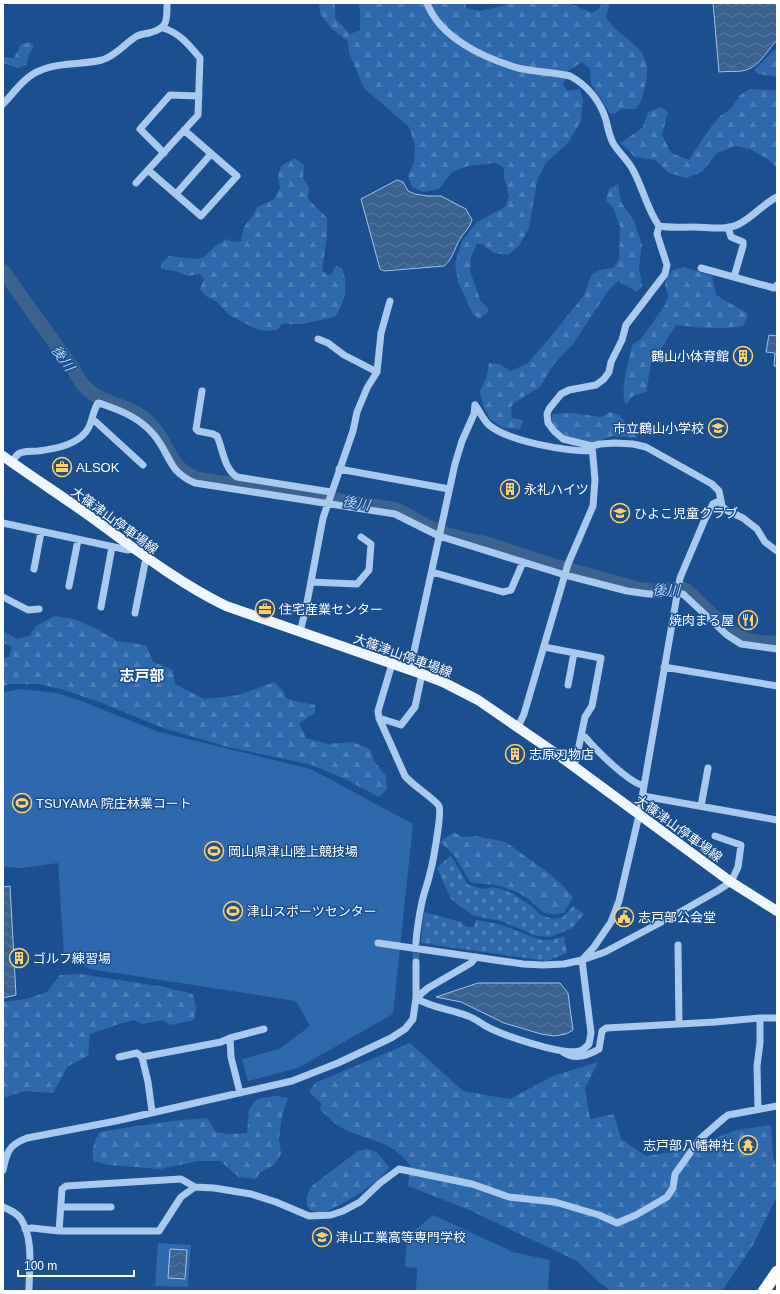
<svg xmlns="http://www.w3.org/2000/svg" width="780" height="1294" viewBox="0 0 780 1294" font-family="Arial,'Noto Sans JP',sans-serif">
	<defs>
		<pattern id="forest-firs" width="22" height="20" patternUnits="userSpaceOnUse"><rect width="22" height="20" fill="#2e69ad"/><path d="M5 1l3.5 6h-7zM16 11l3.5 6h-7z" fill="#4d80b9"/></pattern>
		<pattern id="cemetery-stones" width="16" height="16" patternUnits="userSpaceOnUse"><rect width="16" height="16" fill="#2e69ad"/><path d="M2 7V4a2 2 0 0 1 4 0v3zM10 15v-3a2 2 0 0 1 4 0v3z" fill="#4d80b9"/></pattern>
		<pattern id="water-waves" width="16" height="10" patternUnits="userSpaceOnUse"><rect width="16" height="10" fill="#3c6290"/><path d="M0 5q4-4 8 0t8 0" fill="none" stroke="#597aa1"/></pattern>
	</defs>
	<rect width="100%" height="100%" fill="#1b4f8f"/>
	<!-- forest -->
	<path fill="url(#forest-firs)" d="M319,3H335V18L350,34L360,30V11L359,3H466V8L481,11L505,5L507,3H569L592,13L599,9L602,3H610L606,17C623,44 656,45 645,86C643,94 642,102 636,109H622L614,114L610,113L591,84L590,69L582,62L568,71L563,85L568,91L580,89L583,100L581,121L568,143L546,163L537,181L529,228L519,246L508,255L494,253L482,244H477L471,257L470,271L481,302L486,306L489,311L479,319L473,314L458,282L455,263L462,241L477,222L505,207L509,196L504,178V168L496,163L468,166L452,172L439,189L423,192L412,187L408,176L414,162L415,145L409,127L364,88L349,53L348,41L333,30L320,14Z
		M30,42L34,46L29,54L26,65L18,68L3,63V57L14,58L21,44Z
		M777,47V77L758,74L754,70Z
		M749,89L772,90L777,91V168L769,160L750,149L735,146L717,153L702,172L686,178L669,173L655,160L635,157L621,143L643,127L648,112L661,107L668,112L662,135L671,153L689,160L708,131L720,116L732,108L739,96Z
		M295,158L304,165L303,178L309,187L308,199L327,218V236L322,271L330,276L336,266L342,268C349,286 345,301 335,317L302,324H282L277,330L267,331L256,329L229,315L216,301L207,297L200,289L204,279L200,274L188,276L175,271L161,269V264L169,256L197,259L204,257L214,247L226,239L235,242L241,241L244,227L253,215L257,207L273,200L280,188L278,176L281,166Z
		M618,184L621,202L634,221L642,245L639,268L642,286L637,292L618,281L608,291L573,344L554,364L540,387L514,403L511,407L512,418L523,420L520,429L503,428L490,419L483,406L480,391L487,376L489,363L500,364L510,371L527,364L557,329L584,295L592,274L600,270L613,268L619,259L620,226L613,208L606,200L609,189Z
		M684,267L712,276L716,295L740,309L748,314L743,326C720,330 699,328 676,325L651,364L646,392L633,396L626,405C619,394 629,357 633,344L641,339L665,305L668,296L665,284L667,277L673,270Z
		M611,412L620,416L638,438L612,436L594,443L588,442L564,436L552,425V414L572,413L601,417Z
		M54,616L74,619L97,629L117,641L146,645L153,662L173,670L175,684L204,699L239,695L274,682L283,691L286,698L299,702L315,705V713L299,723L306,738L328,744L353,742L370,749L374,761L386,776L387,789L379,797L345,779L312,765L228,747L163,728L102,703L61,689L38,684H11L3,686V658L9,657L12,647L3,643V631L17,639L29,636L36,626Z
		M454,832L462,837L475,836L506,842L551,875L562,885L573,897L564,913C538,918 542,907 524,896C518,892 510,890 503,887C492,883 481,885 470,882L454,855L440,842Z
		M80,974L164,987L193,994L196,1009L194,1020L170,1025L163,1020L142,1024L134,1020L119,1024L90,1034L88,1056L68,1066L53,1093L25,1091L3,1098V1002L26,999L47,992L60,975Z
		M410,1043L463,1091L510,1099L553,1076L598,1062L585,1089L590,1119L614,1114L621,1139L646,1156L685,1150L736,1130L771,1125L773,1156L777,1170V1196L753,1245L722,1291H611L599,1282L577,1261L467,1209L408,1186L410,1165C390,1139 369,1142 342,1128C334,1124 328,1116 320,1110L321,1103L309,1092L315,1083Z
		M275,1096L288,1098L282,1116L279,1137L281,1154L274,1165L261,1172L255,1179L239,1177L220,1161H198L160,1169L109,1165L94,1161C91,1150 94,1143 99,1133L105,1131L172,1121L207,1118L216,1132L228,1134L247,1133L249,1109L257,1099Z
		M367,1149L378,1153L389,1167C385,1179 339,1208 326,1211C305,1216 301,1200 313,1185L358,1151Z"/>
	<!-- cemetery -->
	<path fill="url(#cemetery-stones)" d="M451,855L467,884L482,889L494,887L512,893L530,905L541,915L553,919L563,917L573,906L584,914L572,928L550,937L537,936L501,921L474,916L461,907L451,899L437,868Z
		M424,912L461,922L466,927H474L476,920L499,924L541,940H552L564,936L567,953L547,961L421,943Z"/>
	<!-- pitch -->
	<path fill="#2e69ad" d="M21,689L57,693L84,702L159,732L311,769L413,824L393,1014L298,1068L248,1081L242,1059L279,1049L310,1026L296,1001L90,969L64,955L58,863L21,868L3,867V692Z
		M433,1215L513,1252L550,1260L548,1291H416L417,1268L405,1267L407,1237Z
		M158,1243L191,1245L188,1287L155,1286Z"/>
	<!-- water -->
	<path fill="url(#water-waves)" stroke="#9cc4f0" d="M713,3H777V41L775,42C766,53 757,69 742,71C734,72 726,71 719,72Z
		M397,180L403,182L408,191L415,194L428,196H441L466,209L472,220C470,228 464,232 460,239C454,249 453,259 444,266L384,271L380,269L361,199Z
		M769,335L777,336V366H774L775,353L766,352Z
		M10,886L16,995L3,998V887Z
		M478,983H560L568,993L573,1030L566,1034L554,1036L541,1034L504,1023L461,1002L436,997Z
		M170,1249L187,1250L185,1279L168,1278Z"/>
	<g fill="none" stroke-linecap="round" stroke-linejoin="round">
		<!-- river -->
		<path stroke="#3c6290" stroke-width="14" d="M3,271L74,370C77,376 81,384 86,388C102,404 127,404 145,419C170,439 164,466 198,479L288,492L394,509C404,512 411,517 419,522C439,533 463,540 485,543L552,565L639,589L655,591L681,588L686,590C700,602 725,630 740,637C751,642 765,642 777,643"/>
		<!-- minor-tunnel -->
		<path stroke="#3d69a0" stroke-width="7" stroke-dasharray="7 3.5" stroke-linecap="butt" d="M416,942V962"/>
		<!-- minor -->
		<path stroke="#a9c9ee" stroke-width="7" d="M427,3C440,38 484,58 518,68C535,72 553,72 570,76C587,85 600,101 606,120C608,128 609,135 613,143C619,153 628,160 633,170C643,188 647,209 659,226C670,228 681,227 693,227C708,227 725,231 739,224C753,217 763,204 777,197
			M3,104C14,93 24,77 39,71C58,62 82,65 102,60C116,56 125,43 137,36C141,34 145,34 149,33C168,28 167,21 167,3
			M164,153L140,129L170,95L199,96
			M148,170L201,216L237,176L184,130
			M136,183L198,115L200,58C189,45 180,33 163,28
			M176,194L211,154
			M659,226L657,234L667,265L665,274L626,325L622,340L611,362L609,372L604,379L596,385L569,390L561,394L549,409L547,414L548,423L554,431L563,439L592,446L600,444L615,443L633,444L646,447L712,484L719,491L722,506L726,510L743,518L757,529L765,542L777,551
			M728,227L731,237L743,242V246L734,277
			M701,268L774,288L777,285
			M318,339L328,343L344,355L377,372
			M202,391L196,429L198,431L213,434L217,436C223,449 224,469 237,477L331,492
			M475,405C480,411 483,420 489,425C509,442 566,451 592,451
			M92,420L96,422L143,465
			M12,462C14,459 16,455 20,453C25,451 33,451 38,451C53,449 71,446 82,436C93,427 91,414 98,403L102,404C122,411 140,418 154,435C171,455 167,471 195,483L395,514L439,536L565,575L627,591L648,594L673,593L683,594L727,635L741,644L777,649
			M339,469L449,489
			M3,523L128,550L134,549
			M34,569L41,532
			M432,572L503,592L511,590L523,562
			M311,582L357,584L369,570L371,544L361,537
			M69,586L78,540
			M3,597L28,610L39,609
			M101,607L112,547
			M135,613L145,563L147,559
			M300,632L306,608L323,518L353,431L357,412L367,388L377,372L381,333L390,301
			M544,647L601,658L592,706L585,717L576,760L573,766
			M392,664L378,711L379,718L405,776C413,786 434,798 439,806C442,813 433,863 430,873C428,883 424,892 422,902C419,916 417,929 416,942
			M664,667L777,686
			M410,670L455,464L462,441L474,414L475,405
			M568,685L574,653
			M379,718L401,725L415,707L422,674
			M518,727L524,714L568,564L593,506L595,480L592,446
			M581,736L585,737C597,751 628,782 644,786
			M643,796L777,820
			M701,806L708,768
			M378,943L523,964L543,965L564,964L582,960L605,952L682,911L717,891L731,882L738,867L741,845L715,836
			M678,945L679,1024
			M416,998C431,1008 451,1009 468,1016C474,1018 479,1022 484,1025C499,1034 567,1058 582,1050C584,1049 587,1046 589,1044L591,1033L582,960L594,947L611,922L619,901L639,815L680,578L705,519L713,504L721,500
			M416,998L428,988L471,963L476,957
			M563,1052C575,1060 587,1056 599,1049L602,1031L606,1028L715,1022L760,1018H777
			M119,1057L137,1053L142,1057
			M240,1093L231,1057L230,1038L264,1029
			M758,1109L757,1066L760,1043V1018
			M152,1112L148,1082L142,1057L221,1042L230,1038
			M3,1170C7,1151 9,1145 27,1138L116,1121L292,1081L338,1063L391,1038L405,1029L413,1019L416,998V962
			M3,1207C10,1210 17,1213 21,1219C34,1240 29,1268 29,1291
			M61,1207H111
			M25,1229L32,1228L59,1231H159L181,1197L195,1187L214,1188L251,1194L276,1202L309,1216L331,1215L343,1211L360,1202L380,1183L399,1169L472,1184L509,1197L555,1202L599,1215L617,1223L636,1215L667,1197L673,1188L675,1174L700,1139L724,1118L728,1115L777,1106
			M59,1231L62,1189L66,1186L181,1179L195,1187"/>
		<!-- major -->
		<path stroke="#f0f6ff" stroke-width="10" d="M3,456C32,477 62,496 91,517C135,549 177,582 226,606L422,674L443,682L478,700L561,757L731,882L777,911"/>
		<!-- highway -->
		<path stroke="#fff" stroke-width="12" d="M764,1291L777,1272"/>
	</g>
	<!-- icons -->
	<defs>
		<g id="building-ring" transform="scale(1)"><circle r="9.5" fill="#1b4f8f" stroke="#ffd166" stroke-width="1.5"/><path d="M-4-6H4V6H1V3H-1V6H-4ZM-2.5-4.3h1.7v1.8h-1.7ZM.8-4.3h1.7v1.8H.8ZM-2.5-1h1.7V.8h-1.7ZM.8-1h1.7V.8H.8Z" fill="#ffd166"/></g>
		<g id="school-ring" transform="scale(1)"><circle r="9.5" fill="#1b4f8f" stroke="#ffd166" stroke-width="1.5"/><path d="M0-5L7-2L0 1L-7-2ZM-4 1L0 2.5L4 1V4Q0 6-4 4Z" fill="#ffd166"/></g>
		<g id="office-ring" transform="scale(1)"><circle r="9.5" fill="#1b4f8f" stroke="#ffd166" stroke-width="1.5"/><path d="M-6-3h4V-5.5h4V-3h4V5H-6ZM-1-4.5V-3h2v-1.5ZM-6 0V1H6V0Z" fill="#ffd166"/></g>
		<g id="restaurant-ring" transform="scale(1)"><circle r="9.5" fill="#1b4f8f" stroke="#ffd166" stroke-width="1.5"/><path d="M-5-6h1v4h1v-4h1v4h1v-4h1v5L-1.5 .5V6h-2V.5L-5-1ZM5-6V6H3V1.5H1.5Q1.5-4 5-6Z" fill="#ffd166"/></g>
		<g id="stadium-ring" transform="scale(1)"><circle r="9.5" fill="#1b4f8f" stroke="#ffd166" stroke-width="1.5"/><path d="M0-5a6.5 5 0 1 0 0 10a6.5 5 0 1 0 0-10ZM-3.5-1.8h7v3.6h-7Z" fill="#ffd166"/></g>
		<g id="civic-ring" transform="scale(1)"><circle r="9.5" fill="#1b4f8f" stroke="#ffd166" stroke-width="1.5"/><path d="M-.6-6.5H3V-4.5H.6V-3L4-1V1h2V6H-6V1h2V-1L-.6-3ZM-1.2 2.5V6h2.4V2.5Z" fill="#ffd166"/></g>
		<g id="temple-ring" transform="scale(1)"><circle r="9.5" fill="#1b4f8f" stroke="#ffd166" stroke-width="1.5"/><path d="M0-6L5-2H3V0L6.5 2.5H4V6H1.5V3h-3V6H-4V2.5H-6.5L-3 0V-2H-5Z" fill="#ffd166"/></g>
		<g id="university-ring" transform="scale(1)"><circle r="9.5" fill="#1b4f8f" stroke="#ffd166" stroke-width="1.5"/><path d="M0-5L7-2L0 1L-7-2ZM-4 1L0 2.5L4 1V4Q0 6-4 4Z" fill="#ffd166"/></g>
	</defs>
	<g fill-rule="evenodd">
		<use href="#building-ring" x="743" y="356"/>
		<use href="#school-ring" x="718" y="428"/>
		<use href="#office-ring" x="62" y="467"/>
		<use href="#building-ring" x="510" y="489"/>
		<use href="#school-ring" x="620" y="513"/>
		<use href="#office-ring" x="265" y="609"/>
		<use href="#restaurant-ring" x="748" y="620"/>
		<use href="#building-ring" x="515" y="754"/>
		<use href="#stadium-ring" x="22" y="803"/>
		<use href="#stadium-ring" x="214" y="851"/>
		<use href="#stadium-ring" x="233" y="911"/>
		<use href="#civic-ring" x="624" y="917"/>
		<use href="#building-ring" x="19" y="958"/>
		<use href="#temple-ring" x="748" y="1145"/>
		<use href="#university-ring" x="322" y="1237"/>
	</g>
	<g text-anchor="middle" stroke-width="3" stroke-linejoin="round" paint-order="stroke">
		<!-- poi labels -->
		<g font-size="13" fill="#fff" stroke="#1b4f8f" text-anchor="start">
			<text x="729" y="361" text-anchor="end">鶴山小体育館</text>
			<text x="704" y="433" text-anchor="end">市立鶴山小学校</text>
			<text x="76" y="472">ALSOK</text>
			<text x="524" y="494">永礼ハイツ</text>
			<text x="634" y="518">ひよこ児童クラブ</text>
			<text x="279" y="614">住宅産業センター</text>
			<text x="734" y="625" text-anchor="end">焼肉まる屋</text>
			<text x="529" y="759">志原刃物店</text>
			<text x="36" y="808">TSUYAMA 院庄林業コート</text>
			<text x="228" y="856">岡山県津山陸上競技場</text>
			<text x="247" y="916">津山スポーツセンター</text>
			<text x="638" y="922">志戸部公会堂</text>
			<text x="33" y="963">ゴルフ練習場</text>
			<text x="734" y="1150" text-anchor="end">志戸部八幡神社</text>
			<text x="336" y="1242">津山工業高等専門学校</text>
		</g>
		<!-- street labels -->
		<g font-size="13" fill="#fff" stroke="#1b4f8f">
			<text transform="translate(115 520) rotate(36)" y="5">大篠津山停車場線</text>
			<text transform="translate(403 655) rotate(20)" y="5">大篠津山停車場線</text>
			<text transform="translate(679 828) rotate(36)" y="5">大篠津山停車場線</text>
		</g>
		<!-- water labels -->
		<g font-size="14" font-style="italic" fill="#b5d3f5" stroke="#1b4f8f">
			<text transform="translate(63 358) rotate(55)" y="5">後川</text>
			<text transform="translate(356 503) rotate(9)" y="5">後川</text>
			<text transform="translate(666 590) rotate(1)" y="5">後川</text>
		</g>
		<!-- quarter labels -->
		<g font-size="15" font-weight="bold" fill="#fff" stroke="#1b4f8f">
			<text x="142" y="681">志戸部</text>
		</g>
	</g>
	<!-- border -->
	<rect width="780" height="1294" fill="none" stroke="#ffffff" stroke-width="8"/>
	<!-- scale -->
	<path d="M18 1270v6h116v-6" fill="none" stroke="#ffffff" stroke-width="2"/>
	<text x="24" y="1270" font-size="12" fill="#ffffff" stroke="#1b4f8f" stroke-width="3" paint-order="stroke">100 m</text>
</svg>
